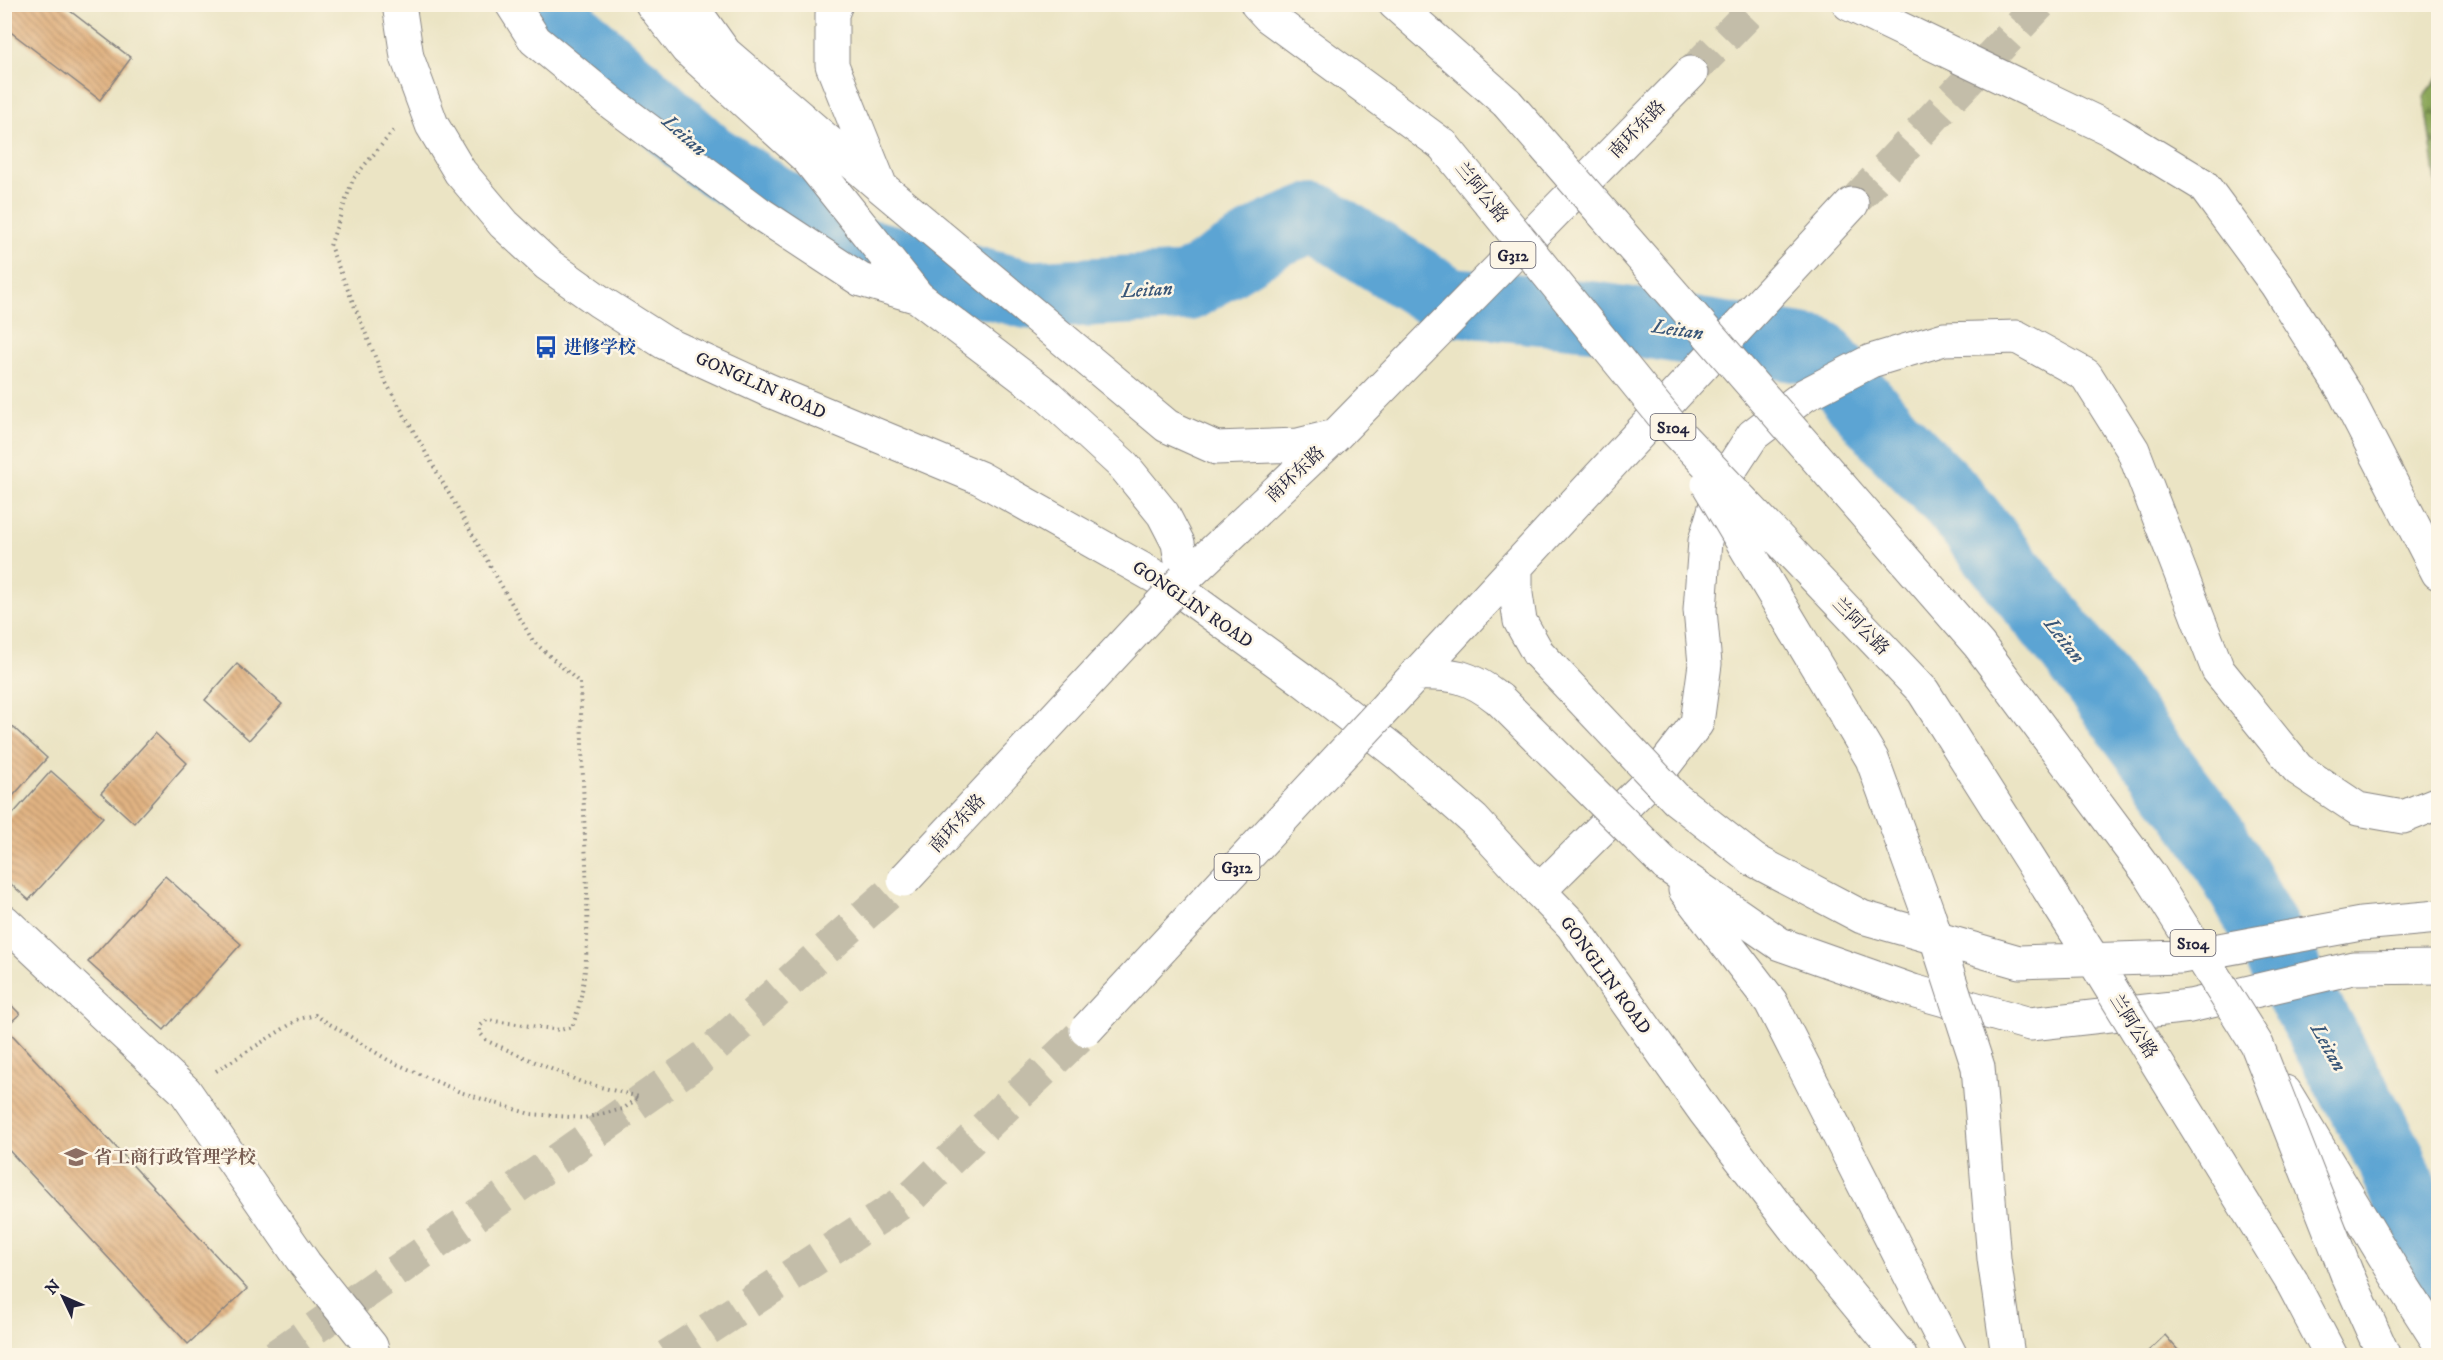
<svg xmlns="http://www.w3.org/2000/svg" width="2443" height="1360" viewBox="0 0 2443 1360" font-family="'IM FELL DW Pica','Noto Serif SC',serif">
	<defs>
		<pattern id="forest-firs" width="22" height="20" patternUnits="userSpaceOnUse" patternTransform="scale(1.5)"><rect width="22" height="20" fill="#8ca75a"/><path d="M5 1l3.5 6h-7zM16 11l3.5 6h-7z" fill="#72884c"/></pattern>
		<pattern id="building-back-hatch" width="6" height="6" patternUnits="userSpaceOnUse" patternTransform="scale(1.5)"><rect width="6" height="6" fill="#e1b382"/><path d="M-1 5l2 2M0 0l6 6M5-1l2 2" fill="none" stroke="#b6916c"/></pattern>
	</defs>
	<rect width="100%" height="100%" fill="#fcf5e5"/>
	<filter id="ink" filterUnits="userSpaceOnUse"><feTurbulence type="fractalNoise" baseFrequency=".0167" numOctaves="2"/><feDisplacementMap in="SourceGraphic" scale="12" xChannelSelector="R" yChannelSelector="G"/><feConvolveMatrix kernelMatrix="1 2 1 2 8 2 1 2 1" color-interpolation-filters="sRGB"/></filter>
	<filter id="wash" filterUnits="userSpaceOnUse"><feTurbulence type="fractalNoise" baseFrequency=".008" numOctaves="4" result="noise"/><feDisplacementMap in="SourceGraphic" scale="24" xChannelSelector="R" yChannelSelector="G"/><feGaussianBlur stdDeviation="1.35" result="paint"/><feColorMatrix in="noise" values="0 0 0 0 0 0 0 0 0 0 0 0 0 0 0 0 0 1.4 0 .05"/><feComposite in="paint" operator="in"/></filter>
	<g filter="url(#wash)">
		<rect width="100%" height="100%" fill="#ebe4c4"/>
		<!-- forest -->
		<path fill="url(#forest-firs)" stroke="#57644a" stroke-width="1.5" d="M2438,78V196L2424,96Z"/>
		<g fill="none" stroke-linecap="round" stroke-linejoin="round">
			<!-- river -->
			<path stroke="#5ca4d3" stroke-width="69" d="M543,4L544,8L708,157L851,249L1030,295L1187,287L1273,234L1315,217L1448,301L1596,316L1817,351L1890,436L1953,500L2072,649L2214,838L2391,1158L2438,1287"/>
		</g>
		<g id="blocks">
			<!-- building -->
			<path fill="url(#building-back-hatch)" d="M4,4H61L131,58L100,100L4,27Z
				M237,664L282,704L249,740L205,700Z
				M4,719L47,758L4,806Z
				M155,733L187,763L134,823L101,793Z
				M51,771L103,817L29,900L4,878V824Z
				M165,876L241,944L164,1030L88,962Z
				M4,998L20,1014L5,1027L247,1289L188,1344L4,1145Z
				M2165,1335L2183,1356H2143Z"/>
		</g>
	</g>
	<g filter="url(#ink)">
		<use href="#blocks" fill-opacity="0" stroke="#868380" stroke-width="1.5"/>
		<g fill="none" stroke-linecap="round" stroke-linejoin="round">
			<!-- trunk-tunnel -->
			<path stroke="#c3bda9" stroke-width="33" stroke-dasharray="33 16" stroke-linecap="butt" d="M1691,73L1758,4
				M1852,204L2040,4
				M275,1356L705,1056L904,880
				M667,1356L911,1197L1086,1030"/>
			<!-- minor casing -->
			<g stroke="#868380" stroke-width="35">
				<path id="minor" d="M4,921L185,1091L305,1264L371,1346L374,1356"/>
			</g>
			<!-- tertiary casing -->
			<g stroke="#868380" stroke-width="35">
				<path id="tertiary" d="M399,4L407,57L432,125L460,172L504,224L547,264L599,301L665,343L768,390L980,478L1179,590L1303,680L1402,757L1474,820L1539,891"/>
			</g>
			<!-- secondary casing -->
			<g stroke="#868380" stroke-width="35">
				<path id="secondary" d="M1849,4L2114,131L2203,185L2276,284L2344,391L2438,573
					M1900,1356L1792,1225L1705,1112L1572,925L1539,891L1660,771L1697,723L1705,664L1700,610L1705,541L1723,481L1753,435L1805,395L1871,361L1944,339L2017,337L2086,375L2133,450L2218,670L2298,769L2358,809L2403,817L2438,803"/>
			</g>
			<!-- trunk casing -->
			<g stroke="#868380" stroke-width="35">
				<path id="trunk" d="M512,4L535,40L613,104L759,213L861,280L918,297
					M652,4L687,49L808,159L918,297L1048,396L1124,466L1163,514L1178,543L1184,579
					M690,4L725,53L881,187L1167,426L1216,448L1298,445L1335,436
					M836,4L832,14V65L879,182
					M1257,4L1269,17L1443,145
					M1395,4L1507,103
					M1516,567V594L1520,621L1538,653
					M1184,579L1335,436L1691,73
					M1416,674C1453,673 1470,676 1499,699
					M1388,705L1852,204
					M1666,865L1780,944L1913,991L2030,1024L2190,1006L2353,968L2438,967
					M1685,890L1771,1002L1951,1356
					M2285,1092L2392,1269L2438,1341
					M2347,1274L2384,1356
					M2292,1282L2331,1356"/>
			</g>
			<!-- path -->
			<path stroke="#868380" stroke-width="4" stroke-dasharray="1.5 4.5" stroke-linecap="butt" d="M216,1071L299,1019L315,1015L388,1060L460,1092L530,1114L584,1118L623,1109L639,1097L581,1082L487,1041L480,1033V1026L487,1020L560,1030L572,1027C593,975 587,896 585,840C583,788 582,736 580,683L533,641L385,381L330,246L353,179L394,130"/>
			<!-- minor -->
			<use href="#minor" stroke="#fff" stroke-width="33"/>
			<!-- tertiary -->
			<use href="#tertiary" stroke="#fff" stroke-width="33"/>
			<!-- secondary -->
			<use href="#secondary" stroke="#fff" stroke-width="33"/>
			<!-- trunk -->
			<use href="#trunk" stroke="#fff" stroke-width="33"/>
			<!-- trunk-bridge casing -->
			<g stroke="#868380" stroke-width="35" stroke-linecap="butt">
				<path id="trunk-bridge" d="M1507,103L1979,645L2150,875L2257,1045L2347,1274
					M1443,145L1674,429L1923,691L2088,951L2292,1282
					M1708,484L1872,759L1928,913L1978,1067L1994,1259L2008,1356
					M1538,653L1676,799L1754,860L1862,917L2019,962L2181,957L2361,924L2438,917
					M1499,699L1666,865
					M904,880L1184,579
					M1086,1030L1388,705"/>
			</g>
			<!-- trunk-bridge -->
			<use href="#trunk-bridge" stroke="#fff" stroke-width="33"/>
		</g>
	</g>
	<!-- icons -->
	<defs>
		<g id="bus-bare" transform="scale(1.8)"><path d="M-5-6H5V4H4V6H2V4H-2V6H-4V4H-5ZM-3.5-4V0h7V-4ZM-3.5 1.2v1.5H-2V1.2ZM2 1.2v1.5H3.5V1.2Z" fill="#1a4fb4" stroke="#fcf5e5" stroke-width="2.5" paint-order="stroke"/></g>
		<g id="university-bare" transform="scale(1.8)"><path d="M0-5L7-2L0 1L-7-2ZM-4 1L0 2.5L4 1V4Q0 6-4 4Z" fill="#8d6e63" stroke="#fcf5e5" stroke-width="2.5" paint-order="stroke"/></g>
	</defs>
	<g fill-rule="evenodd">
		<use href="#bus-bare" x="546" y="347"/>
		<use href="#university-bare" x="76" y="1157"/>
	</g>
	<g text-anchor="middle" stroke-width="5" stroke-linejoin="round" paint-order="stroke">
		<!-- shield labels -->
		<g fill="#fcf5e5" stroke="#63616e" stroke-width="1.5">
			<rect x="1490.5" y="242" width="45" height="26" rx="4.5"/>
			<rect x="1650.5" y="414" width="45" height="26" rx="4.5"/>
			<rect x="1214.5" y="854" width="45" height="26" rx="4.5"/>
			<rect x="2170.5" y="930" width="45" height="26" rx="4.5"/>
		</g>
		<g font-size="16" font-weight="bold" fill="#22223b">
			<text x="1513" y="261">G312</text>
			<text x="1673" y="433">S104</text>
			<text x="1237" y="873">G312</text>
			<text x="2193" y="949">S104</text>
		</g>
		<!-- street labels -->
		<g font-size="18" fill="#22223b" stroke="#fcf5e5">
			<text transform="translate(1637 129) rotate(-46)" y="6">南环东路</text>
			<text transform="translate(1482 192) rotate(51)" y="6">兰阿公路</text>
			<text transform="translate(761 385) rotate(24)" y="6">GONGLIN ROAD</text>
			<text transform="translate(1295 474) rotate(-43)" y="6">南环东路</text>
			<text transform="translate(1193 604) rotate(34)" y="6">GONGLIN ROAD</text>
			<text transform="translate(1861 626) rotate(46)" y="6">兰阿公路</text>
			<text transform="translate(957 823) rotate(-47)" y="6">南环东路</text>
			<text transform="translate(1606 975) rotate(54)" y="6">GONGLIN ROAD</text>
			<text transform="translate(2134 1026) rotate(58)" y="6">兰阿公路</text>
		</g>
		<!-- transit labels -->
		<g font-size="18" font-weight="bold" fill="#164399" stroke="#fcf5e5" text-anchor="start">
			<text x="564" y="353">进修学校</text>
		</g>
		<!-- education labels -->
		<g font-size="18" font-weight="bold" fill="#785e54" stroke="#fcf5e5" text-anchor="start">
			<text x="94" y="1163">省工商行政管理学校</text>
		</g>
		<!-- water labels -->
		<g font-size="20" font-style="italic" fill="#395678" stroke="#fcf5e5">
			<text transform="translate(685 135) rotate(42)" y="7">Leitan</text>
			<text transform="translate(1147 289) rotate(-3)" y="7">Leitan</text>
			<text transform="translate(1678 329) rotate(9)" y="7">Leitan</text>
			<text transform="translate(2065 640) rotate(52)" y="7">Leitan</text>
			<text transform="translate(2329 1047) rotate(61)" y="7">Leitan</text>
		</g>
	</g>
	<!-- margin -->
	<rect width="2443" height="1360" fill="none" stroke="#fcf5e5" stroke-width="24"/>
	<!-- north arrow -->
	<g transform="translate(63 1297) rotate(314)" stroke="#fcf5e5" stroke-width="4.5" paint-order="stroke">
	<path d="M0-4.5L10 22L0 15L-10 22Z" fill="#22223b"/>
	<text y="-9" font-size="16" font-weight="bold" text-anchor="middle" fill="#22223b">N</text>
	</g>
</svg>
